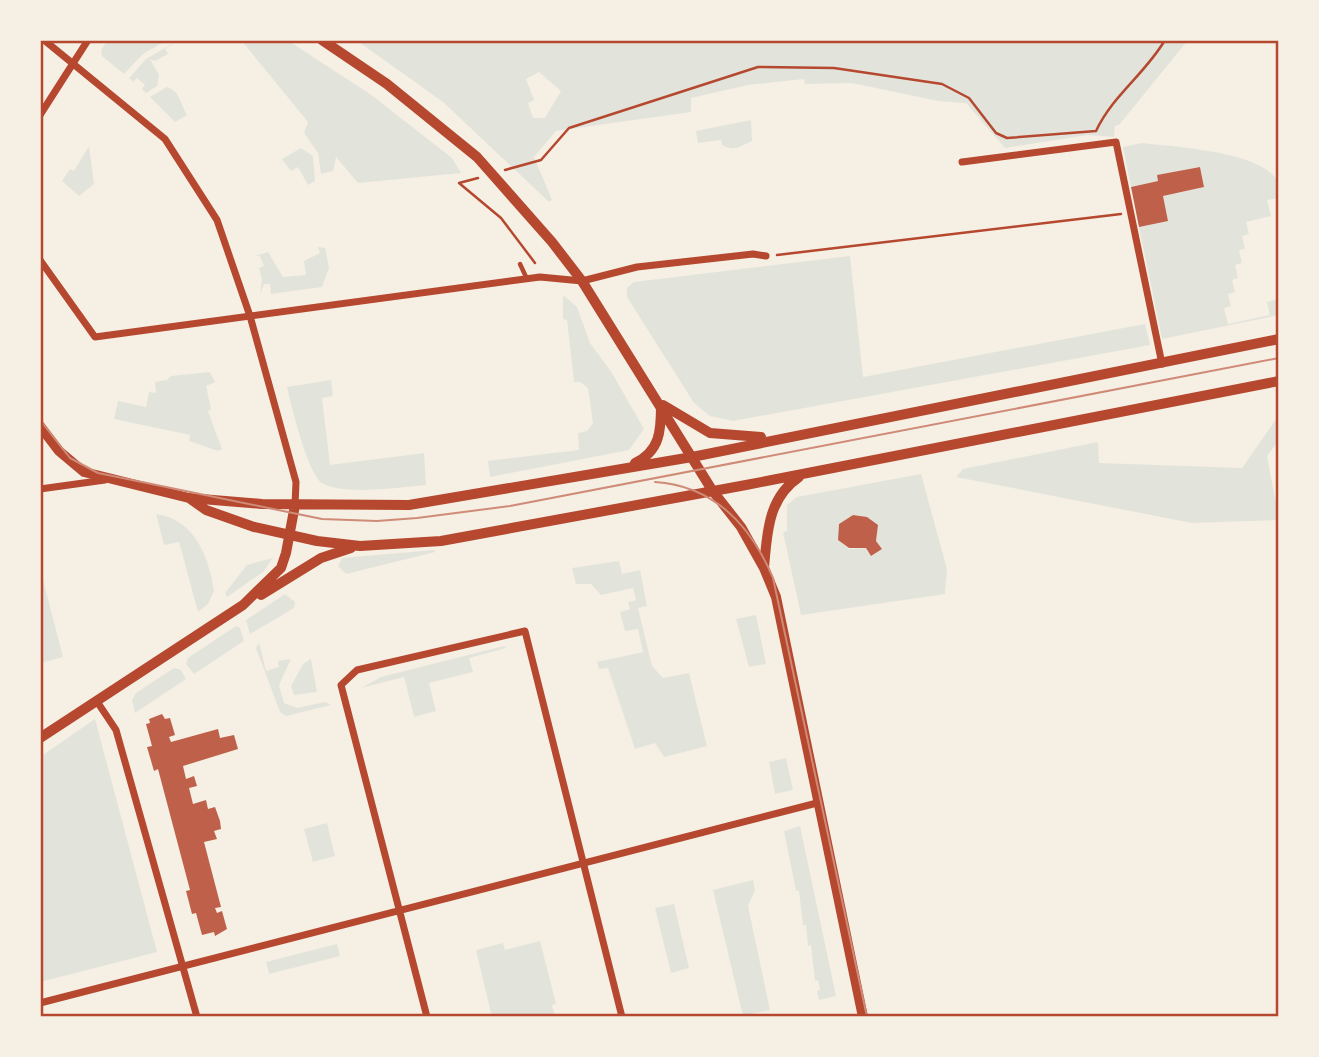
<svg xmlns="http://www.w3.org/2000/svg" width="1319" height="1057" viewBox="0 0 1319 1057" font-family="Barlow,sans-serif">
	<rect width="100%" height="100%" fill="#f6efe4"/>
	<!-- green -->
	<path fill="#e2e4dc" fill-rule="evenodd" d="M108,40L115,43L117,40H167L143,54L124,74L102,56L101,50Z
		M179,40L165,49L168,54L155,61L150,59L159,75L157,86L146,93L142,89L145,85L137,78L133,82L129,78L146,59Z
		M241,40H287L370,94L452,158L461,173L358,183L336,157L333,171L321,174L318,153L304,133L308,122Z
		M356,40H1188L1119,125L1115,126L1114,137L1088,135L1005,148L966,103L938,101L852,83L805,84L804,79L748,85L691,98V112L556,131L534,157L552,200L549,202L443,102ZM539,72L561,91L545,118H533L528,103L534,100L526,79Z
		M167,87C180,91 181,105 187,115L175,122L150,97Z
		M751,120L752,141C740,146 735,152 722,145L721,140L698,143L696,131Z
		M1142,143C1174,147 1263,151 1278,182C1280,185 1279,193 1279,198L1267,200L1271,216L1246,222L1249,234L1242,236L1245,249L1239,250L1242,263L1235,265L1238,278L1232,280L1235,292L1228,294L1231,306L1224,308L1228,324L1270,315L1267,302L1279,299V315L1162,339L1139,227L1163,196L1204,187L1200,167L1158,175V181L1131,187L1123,147Z
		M89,146L94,184L79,196L62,181L70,169L74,171Z
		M301,148L313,156L315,181L308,185L298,167L291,171L282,159Z
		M318,247L325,248L329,268L322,287L271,294L270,284H264L260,295L262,279L259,268L264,266L260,256H255L268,252L283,277L306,275L304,261L320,253Z
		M850,256L863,377L1145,324L1150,345L733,421L710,416L694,403L627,297V288L634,282Z
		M563,295L577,307L590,343L612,373L644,429L629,450L490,477L488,461L579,450L578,433L587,431L593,423L588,388L580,382H574L567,320L563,319Z
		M210,372L215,382L206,386L211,409L208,411L222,449L218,451L189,441L190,435L114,419L118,401L146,407L149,392L156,393L155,382L167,380L171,376Z
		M331,380L333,396L322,398L330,465L424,453L426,485C401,487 343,496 322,483C308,474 291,405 287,387Z
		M1279,415V440L1267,456L1279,520L1192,523L956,477L963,469L1098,442L1099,463L1242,468Z
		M921,474L947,569L945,594L801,615L783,532L787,531V505L797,497ZM853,515L867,517L878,526L876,541L882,549L871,556L866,548L849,549L838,540L839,524Z
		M156,514C194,519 209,556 214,591L208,604L198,612L179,542L164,545Z
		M434,550L435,552L346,574L338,566L342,558Z
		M273,558L263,572L227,597L225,593L247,565Z
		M619,561L622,574L640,570L647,606L638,608L652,666L663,678L689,673L707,746L664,757L655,743L635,749L608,668L599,669L597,662L643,652L638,629L625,631L620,612L630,609L628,602L636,600L633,588L601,595L591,584H576L572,568Z
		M40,568L63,657L40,663Z
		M285,594L295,602L294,608L250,634L246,620Z
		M756,615L766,664L749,667L736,619Z
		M236,626L240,628L244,641L194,674L186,664L188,658Z
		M259,642L266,671L279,667L278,661L291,659L279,685L284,703L297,708L325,702L331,705L286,716L280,712L256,648Z
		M504,646L506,648L469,658L473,672L429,683L436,711L414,717L404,677L361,688L381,677Z
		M311,659L317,692L294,695L291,686L303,664Z
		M174,668L181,670L186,679L135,713L132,700L136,693Z
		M95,719L157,952L40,982V757Z
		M786,758L793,790L775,794L769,762Z
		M327,823L335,856L313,862L304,829Z
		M800,826L836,996L819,1000L817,991L820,990L818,980L815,981L811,945L808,946L806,925H803L799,891H796L784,831Z
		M753,880L755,890L748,906L770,1010L743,1016L713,890Z
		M674,904L689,968L671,973L655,908Z
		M540,941L556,1004L552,1005L555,1017H492L476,950L503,943L505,950Z
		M337,944L340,956L269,974L266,962Z"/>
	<!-- building -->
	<path fill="#bf614a" d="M1200,167L1204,187L1163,196L1168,221L1139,227L1131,187L1158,181L1157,175Z
		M853,515L867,517L878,525L876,541L882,549L871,556L866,548H849L838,540L839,524Z
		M162,714L165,719L170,718L175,735L169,737L171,742L218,729L220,738L234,735L238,749L183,766L186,779L194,776L197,786L189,788L193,804L206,800L208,809L215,807L220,821L221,829L214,831L217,839L204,842L221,907L215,908L217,913L222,911L227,929L215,936L214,932L202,935L196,913L192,914L186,891L190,890L158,769L154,771L147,747L152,746L146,724L150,723L149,719Z"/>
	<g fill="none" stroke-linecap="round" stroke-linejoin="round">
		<!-- path -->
		<path stroke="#b5482f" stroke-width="2.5" d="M505,170L541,160L569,128L758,67L834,68L942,84L969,98L996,133L1007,138L1096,131C1113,95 1145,74 1165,40
			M459,183L478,178
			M459,183L501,218L535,263
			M777,255L1121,214"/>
		<!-- service -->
		<path stroke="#b5482f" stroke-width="4.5" d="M520,264L527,279"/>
		<!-- minor -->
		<path stroke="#b5482f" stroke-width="7" d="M44,40L165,139L217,220L250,316L296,482L295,505
			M40,115L88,40
			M962,162L1116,142L1162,364
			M40,260L95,337L540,277L582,281L637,267L753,254L766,256
			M40,489L105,480
			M96,700L116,730L197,1017
			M40,1003L817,803
			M427,1017L341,685L357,670L525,631L622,1017"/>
		<!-- tertiary -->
		<path stroke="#b5482f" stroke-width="10" d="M322,40L387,84L477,157L552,242L582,281L712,490L741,527L764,568L776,597L863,1017
			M663,405L710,433L761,437
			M40,426L59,451L84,472L189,498L262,504L409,505L692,457L1279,339
			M635,463C660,451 661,431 661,406
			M189,498L206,510L254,527L317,541L360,546L441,541L746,485L1279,381
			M764,568C767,533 768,498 799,477
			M261,595L321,558L351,548
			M40,738L243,605L281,568L286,553L295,505"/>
		<!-- tram -->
		<path stroke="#cf8b77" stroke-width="2" d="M40,420L70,458L98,473L322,519L377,521L417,518L510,506L1279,358
			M655,482C715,486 751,526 773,578L867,1017"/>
	</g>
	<!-- border -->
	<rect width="1319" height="1057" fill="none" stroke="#f6efe4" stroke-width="84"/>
	<rect x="42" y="42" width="1235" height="973" fill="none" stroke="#b5482f" stroke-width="2.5"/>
</svg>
